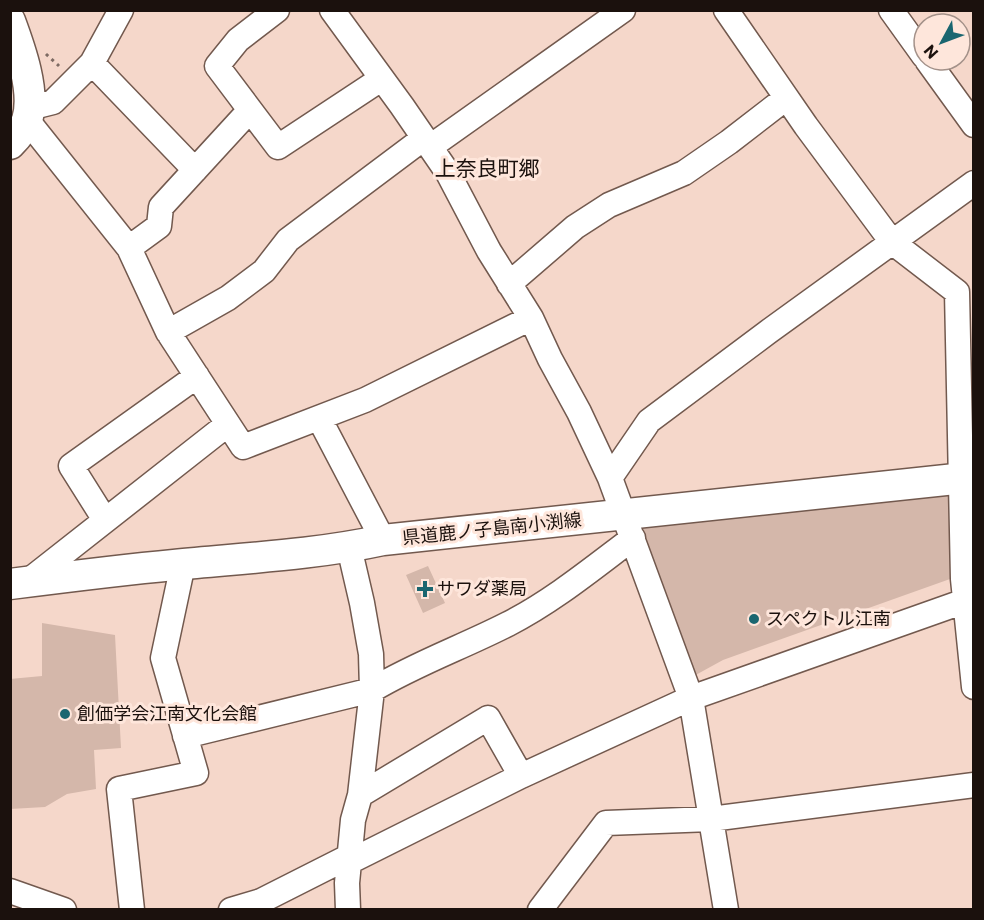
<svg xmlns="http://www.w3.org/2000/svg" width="984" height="920" viewBox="0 0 984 920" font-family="Commissioner,'Noto Sans JP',sans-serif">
	<rect width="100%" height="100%" fill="#f5d7ca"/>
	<!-- building -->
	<path fill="#d4b7aa" d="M951,494L950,579L723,660L692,677L640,524Z
		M428,566L445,603L423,613L406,575Z
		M42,623L115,635L121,748L94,750L96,789L67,794L45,807L10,809V679L42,676Z"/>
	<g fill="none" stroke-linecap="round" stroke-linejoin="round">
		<!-- minor casing -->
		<g stroke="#72594e" stroke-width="27">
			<path id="minor" d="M277,10L238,40L217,66L278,147L381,79
				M332,10L402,106L448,173L489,251L531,318L550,359L579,412L610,478L691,698L726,910
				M726,10L806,126L892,242L957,292L963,579L974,687
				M891,10L924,56
				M927,60L974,125
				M92,63L195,170
				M29,108L53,102L92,63L121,10
				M27,120L129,248L168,332L243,447L365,400L531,318
				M430,147L623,10
				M129,248L159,226L161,207L250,110
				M509,284L575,227L609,205L684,173L729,142L786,98
				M168,332L228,298L264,271L288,240L424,138
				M319,418L383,540
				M610,478L649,421L768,332L974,183
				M105,520L71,466L197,376
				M27,582L228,424
				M185,736L372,690C415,664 463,647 508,624C553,601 593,568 633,538
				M521,776L691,698L965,601L974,600
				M349,862L521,776L488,718L360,795
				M10,891L64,910
				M132,910L119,789L196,773L163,658L183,564
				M231,910L261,901L350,856
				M348,910L347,883L353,820L360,795L372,690L371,654L362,603L349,547
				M540,910L606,823L711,819L974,785"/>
		</g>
		<!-- major casing -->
		<g stroke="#72594e" stroke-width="33">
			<path id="major" d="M10,21C20,48 36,92 27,120C24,129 17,137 10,144
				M10,584C65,577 120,570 174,565C244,558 314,555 383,540L974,477"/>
		</g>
		<!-- path -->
		<path stroke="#7e6b63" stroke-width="3" stroke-dasharray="3 4.5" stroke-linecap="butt" d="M46,54L59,66"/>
		<!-- minor -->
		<use href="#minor" stroke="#fff" stroke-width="24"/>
		<!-- major -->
		<use href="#major" stroke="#fff" stroke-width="30"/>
	</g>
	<!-- markers -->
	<g fill="#1a6670" stroke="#fee6db" stroke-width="2">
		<path d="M422 580h6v6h6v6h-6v6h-6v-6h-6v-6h6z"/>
		<circle cx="754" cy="619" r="6"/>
		<circle cx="65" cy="714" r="6"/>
	</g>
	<g text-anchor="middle" stroke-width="6" stroke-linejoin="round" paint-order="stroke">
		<!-- street labels -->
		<g font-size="18" fill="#1b110d" stroke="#fee6db">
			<text transform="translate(492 529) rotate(-6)" y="6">県道鹿ノ子島南小渕線</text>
		</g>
		<!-- poi labels -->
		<g font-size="18" fill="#1b110d" stroke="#fee6db" text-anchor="start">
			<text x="437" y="595">サワダ薬局</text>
			<text x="766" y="625">スペクトル江南</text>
			<text x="77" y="720">創価学会江南文化会館</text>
		</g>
		<!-- quarter labels -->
		<g font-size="21" fill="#1b110d" stroke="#fee6db">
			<text x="487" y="176">上奈良町郷</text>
		</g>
	</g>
	<!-- border -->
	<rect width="984" height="920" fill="none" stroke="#1b110d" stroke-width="24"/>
	<!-- north arrow -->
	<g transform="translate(942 42) rotate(229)"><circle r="28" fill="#fee6db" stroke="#a39189" stroke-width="1.5"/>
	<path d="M0-4.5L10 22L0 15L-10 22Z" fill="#1a6670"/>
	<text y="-9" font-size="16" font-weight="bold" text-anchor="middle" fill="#1b110d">N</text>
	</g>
</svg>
